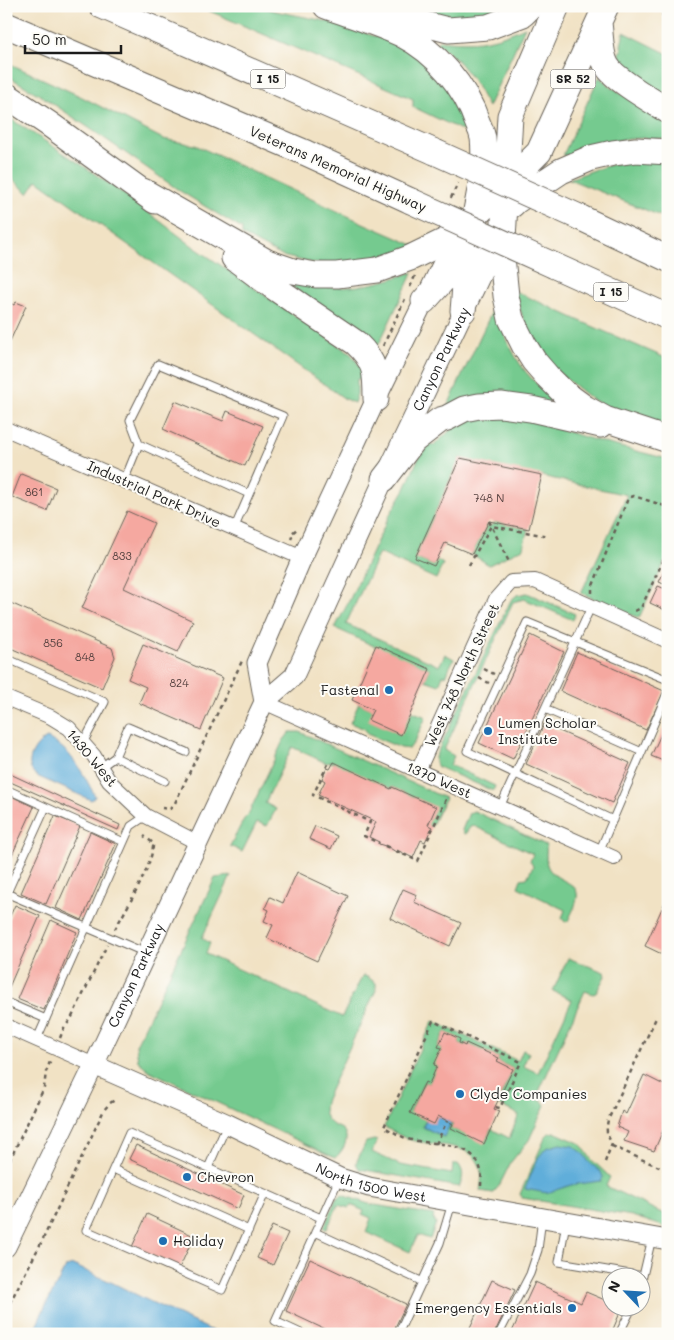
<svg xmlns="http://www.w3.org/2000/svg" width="674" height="1340" viewBox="0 0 674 1340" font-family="Mali,sans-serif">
	<rect width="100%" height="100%" fill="#fdfcf7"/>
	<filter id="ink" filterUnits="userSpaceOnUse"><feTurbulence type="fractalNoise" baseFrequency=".02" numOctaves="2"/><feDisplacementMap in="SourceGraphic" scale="10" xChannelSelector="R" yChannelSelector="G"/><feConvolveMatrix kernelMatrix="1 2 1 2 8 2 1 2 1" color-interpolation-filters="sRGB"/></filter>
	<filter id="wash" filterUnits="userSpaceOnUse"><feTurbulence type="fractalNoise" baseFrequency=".0096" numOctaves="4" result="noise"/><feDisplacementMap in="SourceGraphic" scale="20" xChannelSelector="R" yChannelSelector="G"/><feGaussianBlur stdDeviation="1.12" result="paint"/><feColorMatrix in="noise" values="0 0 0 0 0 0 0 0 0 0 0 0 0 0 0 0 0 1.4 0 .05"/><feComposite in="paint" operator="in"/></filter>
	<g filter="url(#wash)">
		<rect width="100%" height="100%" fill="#f1e2c4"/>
		<!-- green -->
		<path fill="#74ca8f" stroke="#487356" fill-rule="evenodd" d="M198,6H259L275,11L335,23L389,41L420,56L454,95L472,135L413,107V99Z
			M405,6H512L494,14L461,19Z
			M525,27L488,107L473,80L457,60L437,43L439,40C475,44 492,42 525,27Z
			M624,32L668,54V97C650,85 624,75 619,52L622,51L621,45Z
			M6,62L82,97L163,139L195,145L363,223L418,247L373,261L317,264L282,256L242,235V229L180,191L107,140L43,97L6,75Z
			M599,77L613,88L668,124V139L644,138L619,140L564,156V153Z
			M6,116L79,163L128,197L194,247L351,354L362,369L363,378L357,379V394L354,403L345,399L37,180L28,193L6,173Z
			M649,160L668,161V219L569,179L594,170L614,164Z
			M413,272L380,342L378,345L286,283L287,281C298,283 310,286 321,287C353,290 384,282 413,272Z
			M513,290L578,320L668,359V426L614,411L590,398L554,369L529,334Z
			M494,307C503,332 514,361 533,380C542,390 553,398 562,407L444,414Z
			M475,415L522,418L608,444L668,459V555L639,618L581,593L627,495L460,458L415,558L434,566L437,560L443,564L436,579L379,553L346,624L439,666L445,654L454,659L445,676L443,675L439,685L425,680L430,669L376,647L335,628L348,603L389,516L405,489L418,459L429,444L434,445L454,427Z
			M496,522L528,529L523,548L489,565L472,554L486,526H491Z
			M527,593L575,614L573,620L524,599L513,602L444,750L454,756L450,765L495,786L493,791L438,767L435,762V757L511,600L517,595Z
			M359,703L373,710L369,720L400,734L411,711L426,717L415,741L409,749L401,748L367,734L365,729L350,723Z
			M290,732H300L445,798L431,827L427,825L435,807L392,787L391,789L332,762L326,763L292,747L265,803L276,809L267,826L257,822L242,852L230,846L244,819L248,815L283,741Z
			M474,811L546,845C547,851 545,858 547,865C554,883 580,880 577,898C576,906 571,914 568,921L565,922L562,918L565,910L518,887L521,879L527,878L533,866L530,861L533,854L472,825L465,834L463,833L462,830L469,813Z
			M231,876L202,938L210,943L206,954L342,1017L363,975L369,978L376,983V990L326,1099C323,1109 323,1117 332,1124C335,1127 340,1127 343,1130C351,1139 342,1152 335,1158L150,1071L138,1061L136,1045L215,878Z
			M568,958L604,972L605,976L596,993L593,994L585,991L536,1098L543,1102L545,1105L529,1140L511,1162L499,1186L493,1193L480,1191C491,1138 440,1149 408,1139C400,1136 392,1131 384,1127L433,1021L518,1061L523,1050L529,1053L523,1066L538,1073L572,1000L553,991ZM445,1032L460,1039L459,1043L465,1046L466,1043L499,1058L497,1061L513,1069L497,1104L519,1115L509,1138L491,1129L484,1143L451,1128L453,1124L451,1123L444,1137L423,1127L426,1120L410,1112L424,1082L429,1084L437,1066L442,1048L438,1046Z
			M554,1132L579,1143L583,1147L592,1160L610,1177L606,1186L668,1216V1228L632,1216L522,1198L520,1194L546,1136L549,1133Z
			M374,1140L377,1141L372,1152L400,1165L452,1174L453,1164H458C465,1172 463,1179 459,1187L359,1169L356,1163L366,1142Z
			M342,1195L369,1204L434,1215L433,1218L436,1223L430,1239L418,1235L410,1252L366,1232L371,1218L362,1214L364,1211L351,1205L349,1208L338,1205L327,1229H325L324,1227L336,1199Z"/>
		<!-- water -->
		<path fill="#60aeda" stroke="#3e657b" d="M47,738C71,749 83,773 95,796L94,798L91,800L39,777C37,776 34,774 33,772C24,762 36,743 47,738Z
			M438,1116L451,1123L444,1137L423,1127L426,1120Z
			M560,1144L573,1146L583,1153L589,1162L601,1172L603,1177L601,1181L571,1185L547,1193L525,1189L538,1158L546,1148Z
			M73,1265L113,1283L145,1299L219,1334H33L42,1313L63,1272L66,1267Z"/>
		<g id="blocks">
			<!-- building -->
			<path fill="#f5a8a0" d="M6,301L14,305L16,302L26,306L6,350Z
				M175,401L223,421L227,411L263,426L245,466L163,429Z
				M460,458L542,475L529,529L489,521L472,554L445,543L434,566L415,558Z
				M21,474L56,488L47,511L12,497Z
				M127,511L154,523L124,588L193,621L178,652L82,608Z
				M668,563V586L659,582Z
				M658,586L668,590V605L665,610L650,603Z
				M6,601L112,648L115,657L102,688L6,646Z
				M530,635L564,652L513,759L479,743Z
				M143,644L223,678L201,730L139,703L146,687L128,679Z
				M376,645L430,669L401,735L368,720L373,710L352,700Z
				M577,652L664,691L646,730L560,691Z
				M668,719V740L662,753L668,755V763L651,756Z
				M544,724L630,763L612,803L526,764Z
				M334,762L391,789L392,787L436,807L428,825L432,827L425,842L421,840L413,858L397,850L396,852L385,845V846L379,844V842L369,837L376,822L318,795L325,781L322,779L327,768L330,769Z
				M6,772L120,825L118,830L6,780Z
				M9,795L34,807L6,868V801Z
				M55,816L80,826L46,904L21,893Z
				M315,826L337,836L331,849L309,839Z
				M90,832L116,844L82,920L56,908Z
				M297,872L348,896L317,961L267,938L273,925L264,921L269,910L265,908L270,897L283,903Z
				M403,889L417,895L414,902L461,923L450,946L390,918Z
				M668,895V957L645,946Z
				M15,905L40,916L6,994V925Z
				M51,920L77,932L44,1010L17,999Z
				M445,1032L460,1039L459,1043L465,1046L466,1043L499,1058L497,1061L513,1069L494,1109L499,1111L484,1144L451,1128L453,1124L438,1116L434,1124L410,1113L425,1082L429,1084L437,1066L434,1065L442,1048L438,1047Z
				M644,1075L668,1087V1119L654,1151L624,1141L628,1132L617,1127L622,1111L626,1114Z
				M136,1145L244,1195L238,1209L129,1159Z
				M147,1214L194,1236L179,1269L132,1247Z
				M272,1226L288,1233L273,1265L257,1258Z
				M310,1259L406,1304L392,1334H335L286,1311Z
				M492,1280L515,1290L494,1334H467Z
				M535,1282L581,1303L586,1292L612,1303V1308H622L611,1334H511Z"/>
		</g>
	</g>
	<g filter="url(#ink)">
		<use href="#blocks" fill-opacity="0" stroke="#676157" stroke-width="1"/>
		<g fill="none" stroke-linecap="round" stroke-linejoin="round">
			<!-- lane casing -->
			<g stroke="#676157" stroke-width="9">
				<path id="lane" d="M668,7L666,15L668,16
					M139,444L249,494
					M124,481L139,444L130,420L158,364L283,416L234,529
					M6,658L105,702L83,743
					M545,709L642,752
					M115,757L165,781
					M101,767L115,757L128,727L186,752
					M6,789L124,842
					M500,807L591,607
					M613,820L467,751L527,622L668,680
					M599,852L668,691
					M6,893L146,953
					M7,893L46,807
					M6,1002L46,1019
					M37,1039L131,826L146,816
					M208,1168L227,1125
					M113,1169L249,1230
					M265,1193L222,1290L86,1230L129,1133L321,1218
					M566,1223L559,1262L643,1276L652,1238
					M315,1232L423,1282
					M303,1334L275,1321L339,1179
					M398,1334L440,1243L452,1203
					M499,1334L530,1274L538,1250L542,1218
					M619,1334L632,1308"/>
			</g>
			<!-- street casing -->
			<g stroke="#676157" stroke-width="16">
				<path id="street" d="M6,429L302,558
					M6,698L51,717L69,728L94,756L109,781L146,816L198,843
					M264,702L614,858
					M418,771L496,599L511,582L535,581L668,641
					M6,1026L94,1065"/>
			</g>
			<!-- secondary casing -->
			<g stroke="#676157" stroke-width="21">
				<g id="secondary">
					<path d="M264,702L257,663L302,558L376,399L458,232"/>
					<path id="s1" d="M94,1065L228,1124L340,1178L369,1187L668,1240"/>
					<path id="s2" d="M6,1247L94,1065L264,702L294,676L384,479L500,235"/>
				</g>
			</g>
			<!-- highway casing -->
			<g stroke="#676157" stroke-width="27">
				<path id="highway" d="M102,6L435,152
					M326,6C351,15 378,23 401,34C437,52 465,86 478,124C480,128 482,133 483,138C487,171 474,217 468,250C465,270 465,291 463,311
					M557,6L510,116L502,257L506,296L511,319L524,345L534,361L547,376L563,392L585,408L605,419L668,440
					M381,13L448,30L488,27L523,14L531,6
					M599,23C601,36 600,55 607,66C614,79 654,102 668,111
					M6,25L306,153L411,201
					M6,95L49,124L155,201
					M143,191L267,262L293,271L316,275H337L377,270L410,258L443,242L456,235L539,152L606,6
					M512,205L516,201L561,171L591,158L613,153L636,150L668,152
					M579,217L668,259
					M234,258L272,286L356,343C376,362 376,373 376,399
					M555,266L668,317
					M424,301L471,249
					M384,479L414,440L440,420L447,418L464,409L479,406L501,405L531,409L601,425"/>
			</g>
			<!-- path -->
			<path stroke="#676157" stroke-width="2.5" stroke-dasharray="4 4" stroke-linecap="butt" d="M451,198L458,183
				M410,287L415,276
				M383,346L405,299
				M489,521L509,562
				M291,539L292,537L291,534L298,528
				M469,565L491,526L548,536
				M592,593V588L627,501L631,497L634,496L668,507
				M635,611L641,608L668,550
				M484,669L494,674
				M479,678L489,683
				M328,764L313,795L370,822L364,836L379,843
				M162,808L170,809L175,803L242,661
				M385,846L390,848
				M396,851L418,861L447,797
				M115,929C126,909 154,864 153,843L144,836
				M60,1038L64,1028L71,1019L107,945
				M436,1144L447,1121
				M612,1146L668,1171
				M605,1162L612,1143C606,1135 606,1129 608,1120L656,1018
				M6,1168L44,1088L46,1072L51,1059
				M481,1186C481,1181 482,1175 481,1171C474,1139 432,1146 408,1139C400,1136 392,1131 384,1127L433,1021L521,1062L500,1108L495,1107
				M6,1310L42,1241L104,1110L110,1103L115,1100"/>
			<!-- lane -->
			<use href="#lane" stroke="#fff" stroke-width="7"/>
			<!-- street -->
			<use href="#street" stroke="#fff" stroke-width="14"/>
			<!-- secondary -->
			<use href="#secondary" stroke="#fff" stroke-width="19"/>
			<!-- highway -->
			<use href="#highway" stroke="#fff" stroke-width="25"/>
			<!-- highway-bridge casing -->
			<g stroke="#676157" stroke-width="27" stroke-linecap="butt">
				<path id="highway-bridge" d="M435,152L579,217
					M411,201L555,266"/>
			</g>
			<!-- highway-bridge -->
			<use href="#highway-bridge" stroke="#fff" stroke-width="25"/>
		</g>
	</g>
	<!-- markers -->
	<g fill="#1f6fb2" stroke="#fdfcf7" stroke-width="2">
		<circle cx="389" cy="690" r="5"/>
		<circle cx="488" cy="731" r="5"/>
		<circle cx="460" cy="1094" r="5"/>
		<circle cx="187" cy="1177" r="5"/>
		<circle cx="163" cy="1241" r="5"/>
		<circle cx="572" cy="1308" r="5"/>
	</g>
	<g text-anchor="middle" stroke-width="4" stroke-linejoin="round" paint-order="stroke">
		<!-- number labels -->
		<g font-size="11" fill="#523f3d">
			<text x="34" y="496">861</text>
			<text x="489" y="502">748 N</text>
			<text x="122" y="560">833</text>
			<text x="53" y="647">856</text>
			<text x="85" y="661">848</text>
			<text x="179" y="687">824</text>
		</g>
		<!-- shield labels -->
		<g fill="#fdfcf7" stroke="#605f5e" stroke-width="1">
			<rect x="250.5" y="69.5" width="35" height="19" rx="4"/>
			<rect x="550.5" y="69.5" width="45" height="19" rx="4"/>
			<rect x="593.5" y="282.5" width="35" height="19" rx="4"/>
		</g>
		<g font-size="12" font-weight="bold" fill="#1c1c1c">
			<text x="268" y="83">I 15</text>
			<text x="573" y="83">SR 52</text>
			<text x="611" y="296">I 15</text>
		</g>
		<!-- street labels -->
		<g font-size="14" fill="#1c1c1c" stroke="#fdfcf7">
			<text transform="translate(338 169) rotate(24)" y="5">Veterans Memorial Highway</text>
			<text dy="5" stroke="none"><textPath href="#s2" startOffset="992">Canyon Parkway</textPath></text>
			<text transform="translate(154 494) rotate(24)" y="5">Industrial Park Drive</text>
			<text transform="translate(462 675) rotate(-65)" y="5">West 748 North Street</text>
			<text transform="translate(92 758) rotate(50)" y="5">1430 West</text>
			<text transform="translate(439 780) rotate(24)" y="5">1370 West</text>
			<text dy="5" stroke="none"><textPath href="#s2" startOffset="301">Canyon Parkway</textPath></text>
			<text dy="5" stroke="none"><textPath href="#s1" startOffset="302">North 1500 West</textPath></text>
		</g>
		<!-- poi labels -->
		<g font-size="14" fill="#1c1c1c" stroke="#fdfcf7" text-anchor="start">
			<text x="379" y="695" text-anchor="end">Fastenal</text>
			<text x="498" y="728">Lumen Scholar<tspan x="498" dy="16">Institute</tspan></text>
			<text x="470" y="1099">Clyde Companies</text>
			<text x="197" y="1182">Chevron</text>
			<text x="173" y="1246">Holiday</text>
			<text x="562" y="1313" text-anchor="end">Emergency Essentials</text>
		</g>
	</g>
	<!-- margin -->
	<rect width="674" height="1340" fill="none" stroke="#fdfcf7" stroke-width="25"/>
	<!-- north arrow -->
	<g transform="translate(626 1292) rotate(295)"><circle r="24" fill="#fdfcf7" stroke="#a3a29f"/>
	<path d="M0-4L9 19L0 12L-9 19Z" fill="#1f6fb2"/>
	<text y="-8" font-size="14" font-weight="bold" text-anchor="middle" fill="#1c1c1c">N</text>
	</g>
	<!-- scale -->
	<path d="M25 45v8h96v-8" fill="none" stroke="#1c1c1c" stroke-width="2.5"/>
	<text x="32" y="45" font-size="15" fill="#1c1c1c" stroke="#fdfcf7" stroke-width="4" paint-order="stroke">50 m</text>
</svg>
